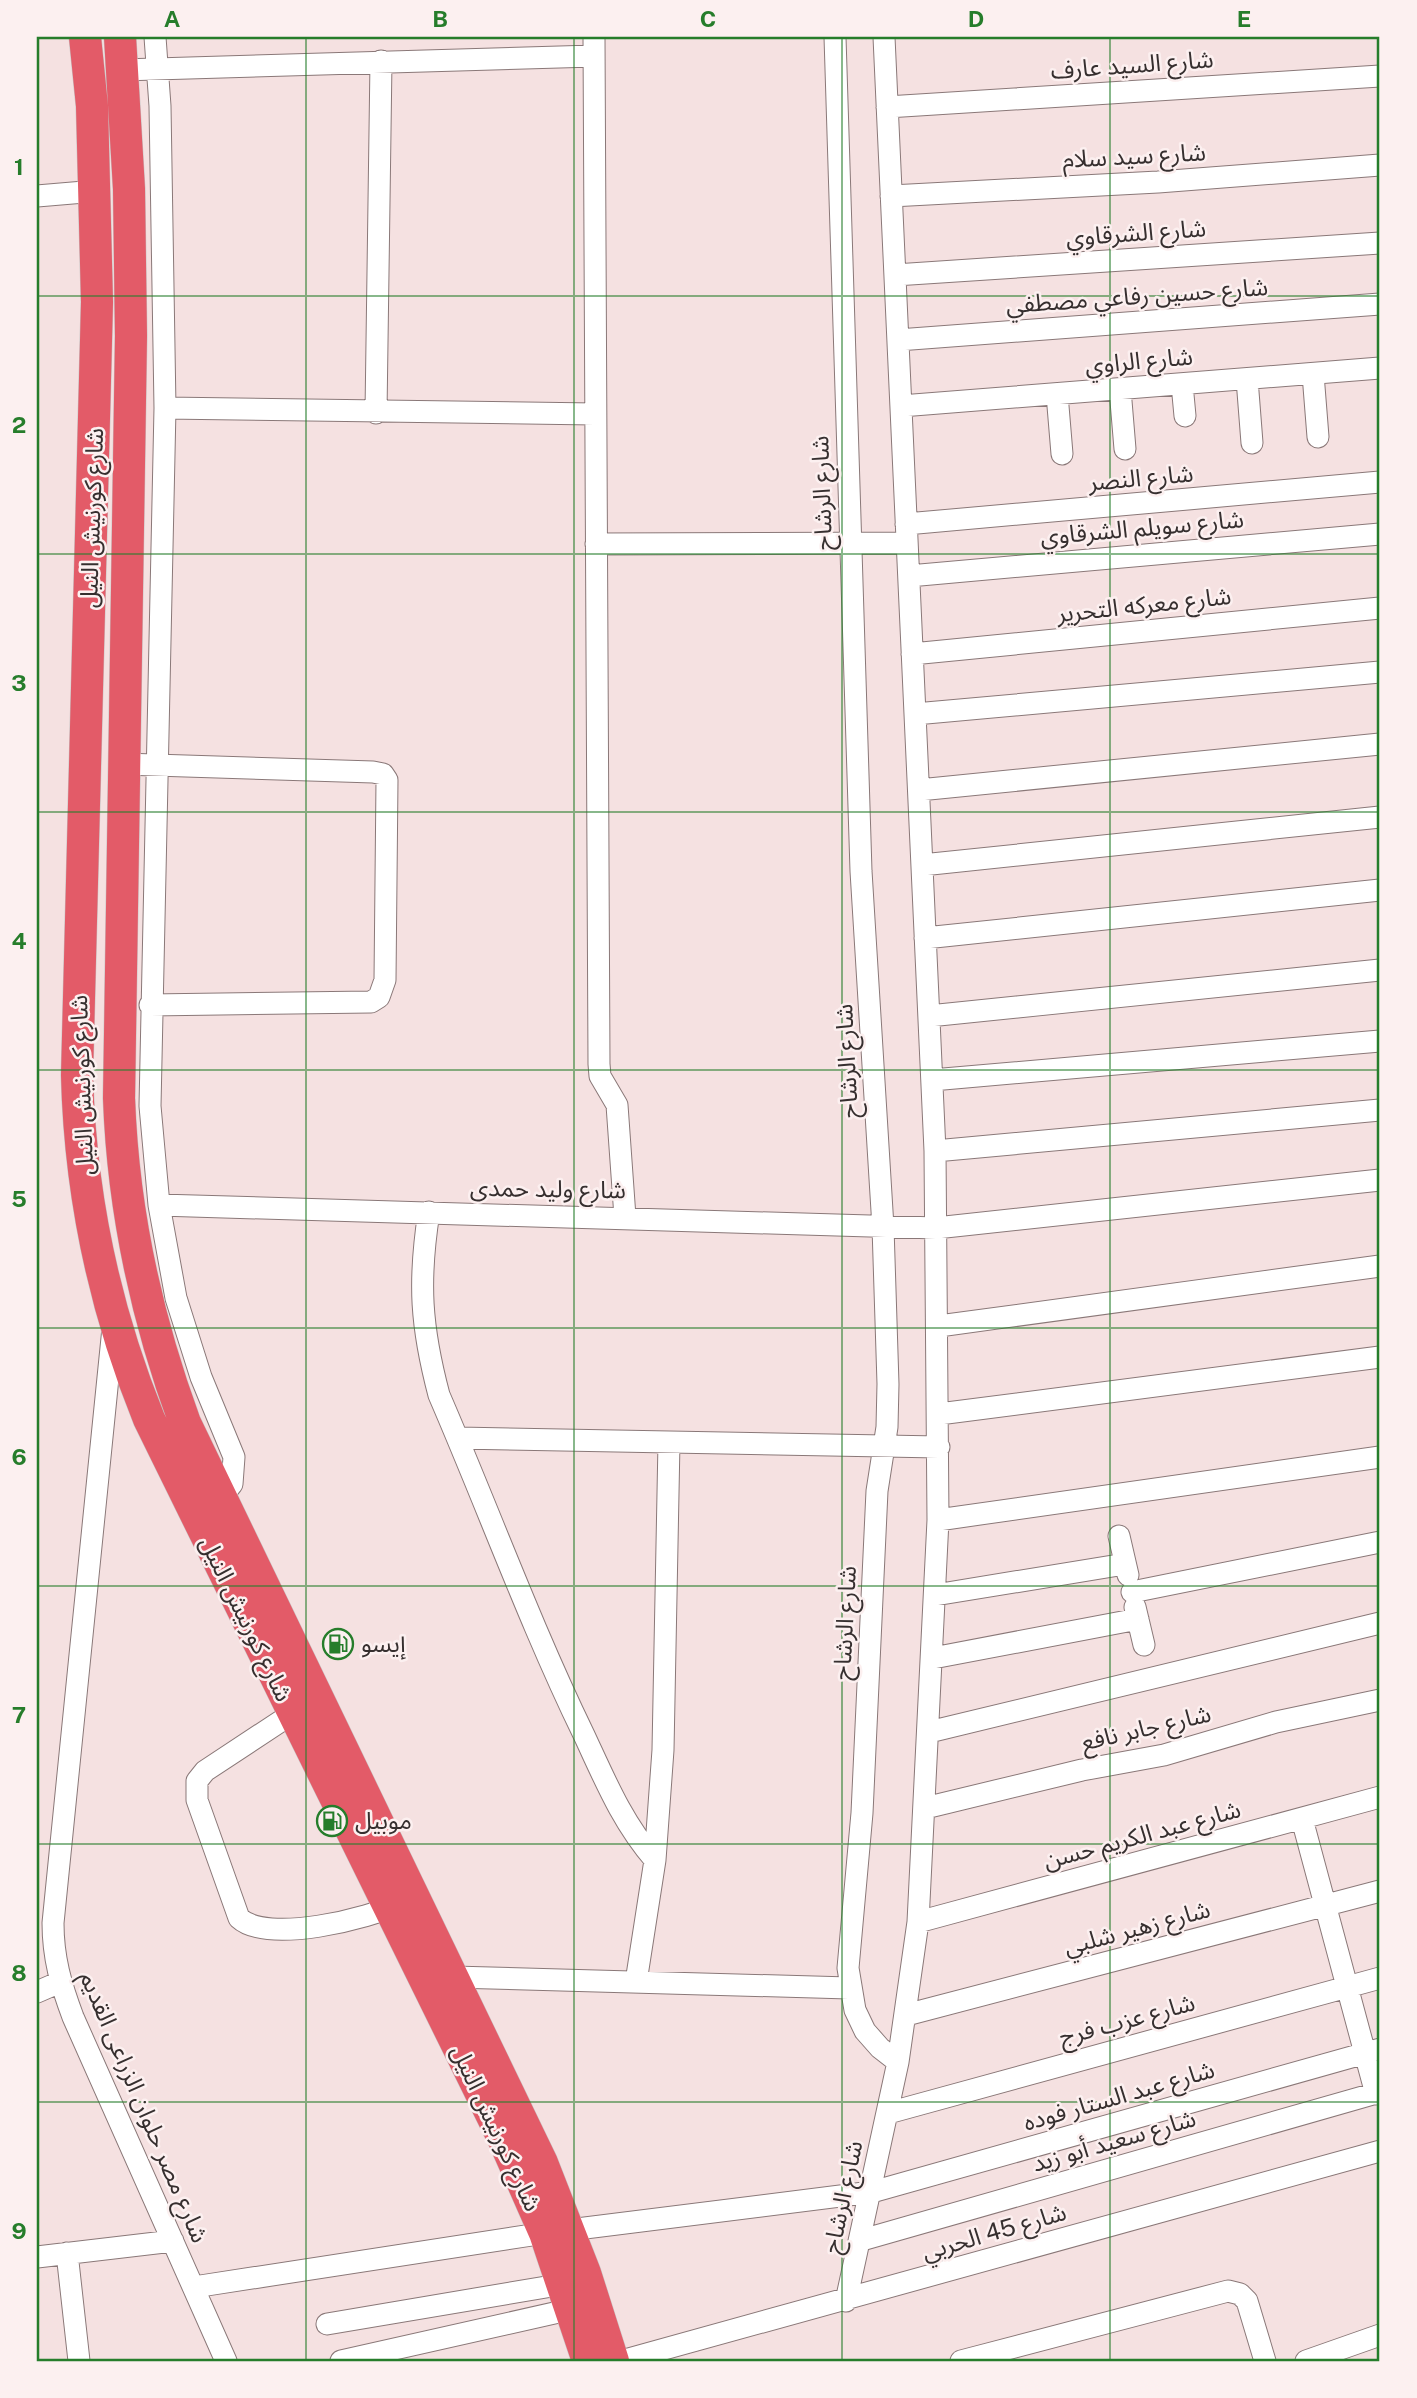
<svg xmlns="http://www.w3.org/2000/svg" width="1417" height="2398" viewBox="0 0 1417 2398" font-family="'Public Sans','Noto Sans Arabic',sans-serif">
	<rect width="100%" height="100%" fill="#f5e1e1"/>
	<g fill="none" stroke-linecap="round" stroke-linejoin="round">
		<!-- minor casing -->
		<g stroke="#8a7878" stroke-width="23">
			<path id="minor" d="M155,37L160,106L165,408L150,1106L159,1205L176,1298L201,1377L234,1457L232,1484L220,1499
				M594,37L599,1064L600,1076L617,1105L625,1217
				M835,37L861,871L883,1227L888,1384L887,1427L877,1491L862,1813L848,1968L855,2010L865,2031L880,2048L898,2062
				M122,70L594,56
				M887,107L1380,76
				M37,196L96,191
				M891,196L1158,182L1380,165
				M895,275L1380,243
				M898,340L1380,304
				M1313,374L1318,437
				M1247,379L1252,443
				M1182,384L1185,416
				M1120,389L1125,449
				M1057,394L1062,454
				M901,406L1380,368
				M165,408L595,414
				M376,413L381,61
				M906,524L1380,482
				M596,544L907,543
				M909,576L1380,534
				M912,654L1380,608
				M915,714L1380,672
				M123,764L373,772L383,774L387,780L385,980L379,997L371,1002L150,1005
				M919,790L1380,744
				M922,865L1380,817
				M925,938L1380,890
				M929,1016L1380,970
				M932,1080L1380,1041
				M935,1151L1380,1110
				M159,1205L936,1228L1380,1180
				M429,1212C418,1282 421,1327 439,1395C488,1508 530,1624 584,1735C605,1780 622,1822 655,1860
				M939,1326L1380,1266
				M113,1328L53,1923C53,1958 61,1985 73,2017L226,2361
				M939,1414L1380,1357
				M458,1438L939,1447
				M938,1520L1380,1457
				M1119,1536L1128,1575
				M1132,1592L1380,1542
				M935,1595L1125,1564
				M1135,1607L1144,1645
				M933,1658L1138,1619
				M293,1713L205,1771L197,1781V1800L239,1918C267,1944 369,1919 400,1903
				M929,1732L1380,1623
				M925,1808L1082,1770L1164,1755L1276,1722L1380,1700
				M1302,1819L1376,2094
				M918,1922L1380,1797
				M453,1977L849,1988
				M636,1982L655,1860L663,1750L669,1442
				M37,1992L60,1982
				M906,2015L1380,1891
				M888,2113L1380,1978
				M569,2230L872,2192L1380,2049
				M862,2240L1380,2092
				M67,2253L79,2361
				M37,2257L173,2241
				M194,2287L545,2233
				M846,2301L898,2062L918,1922L938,1520L935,1151L884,37
				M327,2324L564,2284
				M341,2361L572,2309
				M621,2361L1380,2151
				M961,2361L1228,2291L1240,2294L1247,2301L1265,2361
				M1306,2361L1380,2335"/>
		</g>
		<!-- highway casing -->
		<g stroke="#c7c5c5" stroke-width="33">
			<path id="highway" d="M85,37L92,106L97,302L77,1075C80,1195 104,1308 149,1419L504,2140L545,2233L588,2361
				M120,37L129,189L131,336L119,1098C123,1211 146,1317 185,1423L542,2163L585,2273L613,2361"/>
		</g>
		<!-- minor -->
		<use href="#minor" stroke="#fff" stroke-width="21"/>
		<!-- highway -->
		<use href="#highway" stroke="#e35b68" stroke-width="32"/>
	</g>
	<!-- grid -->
	<path fill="none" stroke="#267d2b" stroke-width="2" stroke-opacity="0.55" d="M306,37V2361M574,37V2361M842,37V2361M1110,37V2361M37,296H1380M37,554H1380M37,812H1380M37,1070H1380M37,1328H1380M37,1586H1380M37,1844H1380M37,2102H1380"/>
	<!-- icons -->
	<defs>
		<g id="fuel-ring" transform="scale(1.575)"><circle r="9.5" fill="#fcf0f0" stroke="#267d2b" stroke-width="1.5"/><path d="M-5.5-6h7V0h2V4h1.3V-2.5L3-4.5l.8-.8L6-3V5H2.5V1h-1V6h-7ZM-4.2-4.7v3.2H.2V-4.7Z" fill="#267d2b"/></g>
	</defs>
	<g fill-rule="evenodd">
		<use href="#fuel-ring" x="338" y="1644"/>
		<use href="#fuel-ring" x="332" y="1821"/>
	</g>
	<g text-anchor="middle" stroke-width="5" stroke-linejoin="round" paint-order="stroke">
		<!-- street labels -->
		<g font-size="24" fill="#362f2f" stroke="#fcf0f0">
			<text transform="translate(1132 65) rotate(-4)" y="8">شارع السيد عارف</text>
			<text transform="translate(1134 156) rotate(-3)" y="8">شارع سيد سلام</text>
			<text transform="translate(1136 233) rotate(-4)" y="8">شارع الشرقاوي</text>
			<text transform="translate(1137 296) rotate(-4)" y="8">شارع حسين رفاعي مصطفي</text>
			<text transform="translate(1139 361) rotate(-5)" y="8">شارع الراوي</text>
			<text transform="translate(1141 478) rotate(-5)" y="8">شارع النصر</text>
			<text transform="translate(822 493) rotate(-92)" y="8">شارع الرشاح</text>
			<text transform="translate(92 518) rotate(-88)" y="8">شارع كورنيش النيل</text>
			<text transform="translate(1142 528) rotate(-5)" y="8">شارع سويلم الشرقاوي</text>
			<text transform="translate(1144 605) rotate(-6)" y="8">شارع معركه التحرير</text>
			<text transform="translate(847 1061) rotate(-93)" y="8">شارع الرشاح</text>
			<text transform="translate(82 1085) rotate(-92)" y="8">شارع كورنيش النيل</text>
			<text transform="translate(548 1189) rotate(1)" y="8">شارع وليد حمدى</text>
			<text transform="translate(246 1619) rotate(64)" y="8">شارع كورنيش النيل</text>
			<text transform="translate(845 1623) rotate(-87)" y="8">شارع الرشاح</text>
			<text transform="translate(1146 1728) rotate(-13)" y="8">شارع جابر نافع</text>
			<text transform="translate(1142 1835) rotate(-15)" y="8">شارع عبد الكريم حسن</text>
			<text transform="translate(1137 1928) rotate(-15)" y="8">شارع زهير شلبي</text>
			<text transform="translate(1127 2020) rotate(-15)" y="8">شارع عزب فرج</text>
			<text transform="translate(1119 2096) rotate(-16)" y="8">شارع عبد الستار فوده</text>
			<text transform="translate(144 2107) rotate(67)" y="8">شارع مصر حلوان الزراعى القديم</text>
			<text transform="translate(496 2128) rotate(65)" y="8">شارع كورنيش النيل</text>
			<text transform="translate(1114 2141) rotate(-16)" y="8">شارع سعيد أبو زيد</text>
			<text transform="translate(843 2197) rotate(-78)" y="8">شارع الرشاح</text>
			<text transform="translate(994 2232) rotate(-16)" y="8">شارع 45 الحربي</text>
		</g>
		<!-- poi labels -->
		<g font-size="24" fill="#362f2f" stroke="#fcf0f0" text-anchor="start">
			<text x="361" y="1652">إيسو</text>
			<text x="355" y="1829">موبيل</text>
		</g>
	</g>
	<!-- border -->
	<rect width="1417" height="2398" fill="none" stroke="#fcf0f0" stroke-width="77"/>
	<rect x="38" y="38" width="1340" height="2322" fill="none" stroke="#267d2b" stroke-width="2.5"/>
	<g font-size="23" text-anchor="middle" font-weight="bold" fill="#267d2b">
		<text x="172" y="27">A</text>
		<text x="440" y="27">B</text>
		<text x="708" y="27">C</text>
		<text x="976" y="27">D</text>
		<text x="1244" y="27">E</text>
		<text x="19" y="175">1</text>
		<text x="19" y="433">2</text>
		<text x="19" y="691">3</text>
		<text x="19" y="949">4</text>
		<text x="19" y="1207">5</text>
		<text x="19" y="1465">6</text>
		<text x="19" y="1723">7</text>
		<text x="19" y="1981">8</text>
		<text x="19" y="2239">9</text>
	</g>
</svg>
